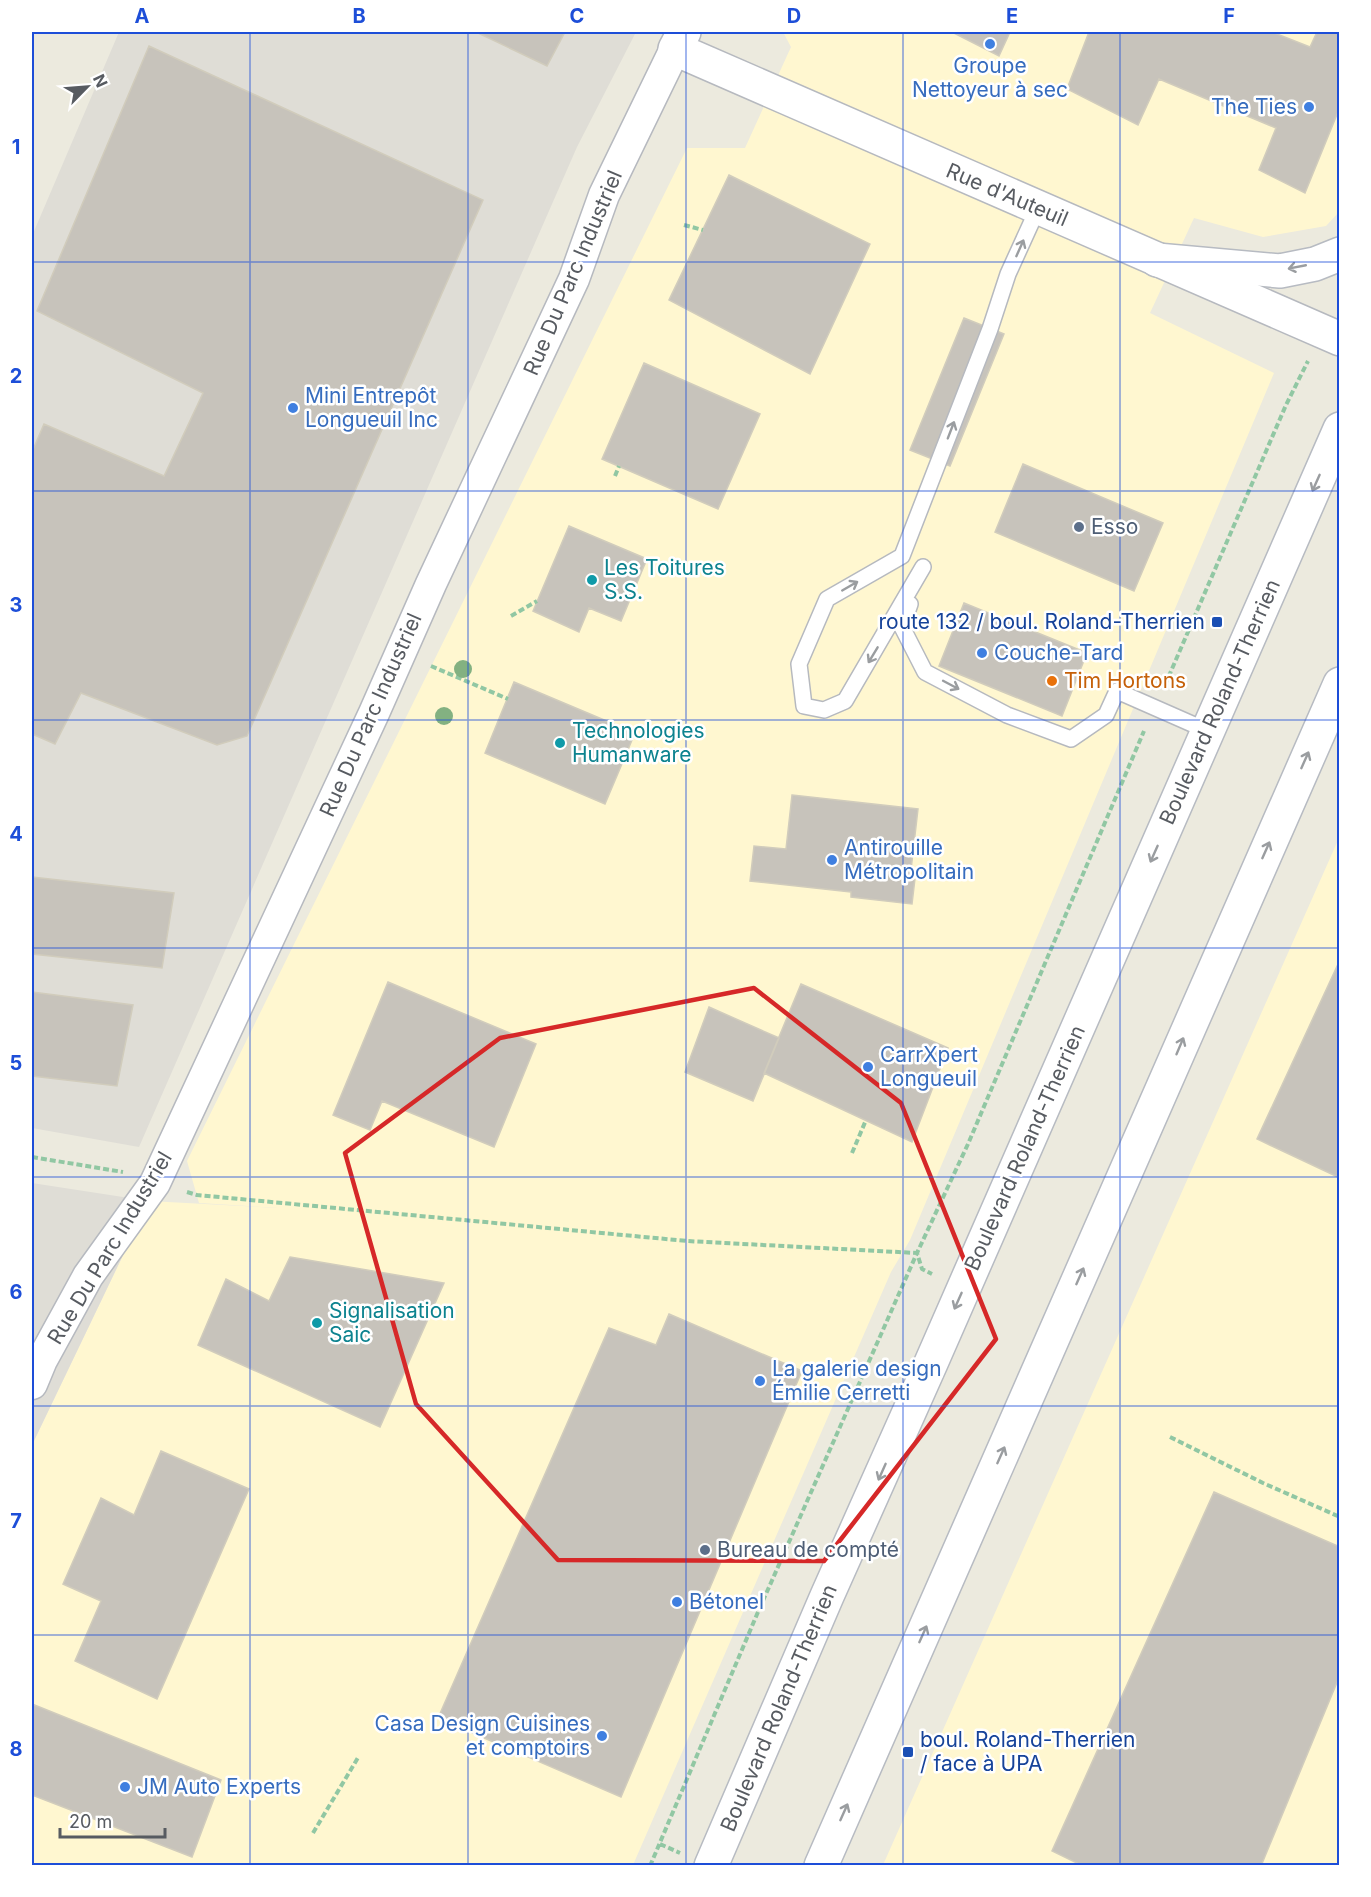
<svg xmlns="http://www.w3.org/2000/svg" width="1371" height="1897" viewBox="0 0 1371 1897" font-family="Inter,sans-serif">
	<rect width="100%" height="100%" fill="#eceade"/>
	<!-- commercial -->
	<path fill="#fff7d0" d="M783,32H1339V212L1326,226L1263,237L1194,218L1150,313L1274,373L910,1240L891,1272L633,1865H32V1445L149,1201L278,1208L199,1203L187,1161L687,148H745L791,47Z
		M1339,838V1865H883Z"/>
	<!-- industrial -->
	<path fill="#dfddd6" d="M119,32H636L577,147L139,1147L32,1128V236Z
		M32,1183L149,1201L32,1445Z"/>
	<!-- building -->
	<path fill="#c7c3bb" stroke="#d1ccbc" stroke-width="1.5" d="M476,32H565L547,66Z
		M952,32H1010L999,56Z
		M1089,32H1272L1310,47L1317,32H1340V107L1305,193L1259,170L1276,128L1159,79L1138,125L1067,89Z
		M149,46L483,200L247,736L217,745L81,693L55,744L32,734V452L44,424L164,476L203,393L37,311Z
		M729,175L870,244L810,374L669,300Z
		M964,318L1004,334L950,466L910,450Z
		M644,363L760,414L718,509L602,459Z
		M1023,464L1163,523L1134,591L995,532Z
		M569,526L647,559L621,621L589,608L579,632L533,611Z
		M964,603L1087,653L1062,716L939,666Z
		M514,682L635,733L605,804L485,753Z
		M792,795L918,809L911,870H916L912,904L851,897V892L750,881L754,846L786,849Z
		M32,877L174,893L162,968L32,954Z
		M1339,962H1340V1178L1257,1139Z
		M388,982L536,1044L494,1147L382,1101L370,1130L333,1115Z
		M801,984L948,1048L912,1142L764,1073Z
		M32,992L133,1005L117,1086L32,1076Z
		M709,1007L779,1038L753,1101L685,1072Z
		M290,1257L444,1283L380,1427L198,1345L226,1279L269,1301Z
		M669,1314L802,1371L621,1797L438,1718L609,1328L656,1345Z
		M161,1451L249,1489L157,1699L75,1661L101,1601L63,1584L101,1498L134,1515Z
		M1214,1492L1340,1547V1675L1261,1866H1083L1052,1851Z
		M32,1704L221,1780L192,1857L32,1795Z"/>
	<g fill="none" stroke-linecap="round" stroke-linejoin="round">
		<!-- service casing -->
		<g stroke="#b6b9bf" stroke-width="18">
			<path id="service" d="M923,567L845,701L824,710L804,706L799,664L827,599L902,556L990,329L1008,274L1038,208
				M910,604L902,627L925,672L1007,715L1071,739L1106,715L1117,691L1208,731"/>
		</g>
		<!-- minor casing -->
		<g stroke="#b6b9bf" stroke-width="33">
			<path id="minor" d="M32,1384L42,1360L88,1276L155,1183L374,713L431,584L574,279L604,195L675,49"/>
		</g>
		<!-- tertiary casing -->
		<g stroke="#b6b9bf" stroke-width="36">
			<path id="tertiary" d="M684,32L675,49L1340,339"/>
		</g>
		<!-- secondary casing -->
		<g stroke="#b7bbc2" stroke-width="36">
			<path id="secondary" d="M1157,260L1280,271L1315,264L1340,254
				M711,1866L827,1596L931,1363L1340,429
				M821,1866L1340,684"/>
		</g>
		<!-- path -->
		<path stroke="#91c7a3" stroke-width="4" stroke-dasharray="6 3" stroke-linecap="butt" d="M684,225L703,230
			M615,476L619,466
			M511,616L537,601
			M431,666L508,699
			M1165,685L1286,405L1308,361
			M852,1153L866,1120
			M32,1157L123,1172
			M187,1192L197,1195L687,1241L917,1253L922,1269L932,1274
			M1170,1437L1263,1483L1340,1517
			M313,1833L359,1756
			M660,1844L680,1853
			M650,1866L758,1612L917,1253L968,1144L1144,731"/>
		<!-- service -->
		<use href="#service" stroke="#fff" stroke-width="15"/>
		<!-- minor -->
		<use href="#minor" stroke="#fff" stroke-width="30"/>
		<!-- tertiary -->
		<use href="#tertiary" stroke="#fff" stroke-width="33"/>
		<!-- secondary -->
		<use href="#secondary" stroke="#fff" stroke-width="33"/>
	</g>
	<!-- trees -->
	<g fill="#83b181">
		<circle cx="463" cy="669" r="9"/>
		<circle cx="444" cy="716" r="9"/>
	</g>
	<!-- one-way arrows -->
	<defs><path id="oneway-shaft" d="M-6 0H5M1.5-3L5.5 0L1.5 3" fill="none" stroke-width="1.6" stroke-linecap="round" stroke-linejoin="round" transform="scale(1.5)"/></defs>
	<g stroke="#9a9da0">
		<use href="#oneway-shaft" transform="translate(1020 248) rotate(-66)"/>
		<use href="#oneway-shaft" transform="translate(1297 267) rotate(169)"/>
		<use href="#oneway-shaft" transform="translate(951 430) rotate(-69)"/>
		<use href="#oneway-shaft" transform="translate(1316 483) rotate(114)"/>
		<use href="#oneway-shaft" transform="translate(850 586) rotate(-30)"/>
		<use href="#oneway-shaft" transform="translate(873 655) rotate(121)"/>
		<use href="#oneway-shaft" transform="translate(951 685) rotate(28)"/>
		<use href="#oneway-shaft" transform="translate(1305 760) rotate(-66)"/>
		<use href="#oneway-shaft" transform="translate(1266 850) rotate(-66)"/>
		<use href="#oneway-shaft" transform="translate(1154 854) rotate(114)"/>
		<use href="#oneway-shaft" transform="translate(1180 1046) rotate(-67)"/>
		<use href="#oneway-shaft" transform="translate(1080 1276) rotate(-66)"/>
		<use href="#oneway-shaft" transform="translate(958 1301) rotate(114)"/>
		<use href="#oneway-shaft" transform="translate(1001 1455) rotate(-66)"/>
		<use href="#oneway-shaft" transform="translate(882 1472) rotate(114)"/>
		<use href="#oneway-shaft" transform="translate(923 1634) rotate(-66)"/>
		<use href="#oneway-shaft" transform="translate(844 1812) rotate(-66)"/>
	</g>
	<!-- marked area -->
	<path fill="none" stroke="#d62828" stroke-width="4.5" stroke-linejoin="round" d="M754,988L901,1103L996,1339L824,1561L558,1560L416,1404L345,1153L500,1038Z"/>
	<!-- grid -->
	<path fill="none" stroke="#1d4ed8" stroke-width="1.5" stroke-opacity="0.55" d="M250,32V1866M468,32V1866M686,32V1866M903,32V1866M1120,32V1866M32,262H1340M32,491H1340M32,720H1340M32,948H1340M32,1177H1340M32,1406H1340M32,1635H1340"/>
	<!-- markers -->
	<g fill="#3f7fe0" stroke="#fff" stroke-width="2">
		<circle cx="990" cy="44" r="6"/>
		<circle cx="1309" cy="107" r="6"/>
		<circle cx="293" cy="408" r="6"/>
		<circle cx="982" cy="653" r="6"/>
		<circle cx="832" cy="860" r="6"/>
		<circle cx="868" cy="1067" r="6"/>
		<circle cx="760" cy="1381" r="6"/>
		<circle cx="677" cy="1602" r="6"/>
		<circle cx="602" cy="1736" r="6"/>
		<circle cx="125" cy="1787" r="6"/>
	</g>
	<g fill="#5c6f8a" stroke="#fff" stroke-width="2">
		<circle cx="1079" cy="527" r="6"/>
		<circle cx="705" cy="1550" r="6"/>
	</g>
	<g fill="#0f9aa8" stroke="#fff" stroke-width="2">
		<circle cx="592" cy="580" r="6"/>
		<circle cx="560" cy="743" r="6"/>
		<circle cx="317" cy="1323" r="6"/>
	</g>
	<g fill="#1a4fb4" stroke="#fff" stroke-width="2">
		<rect x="1211" y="616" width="12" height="12" rx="3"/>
		<rect x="902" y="1746" width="12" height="12" rx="3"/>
	</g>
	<circle fill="#e8710a" stroke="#fff" stroke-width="2" cx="1052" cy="681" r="6"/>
	<g text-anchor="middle" stroke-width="5" stroke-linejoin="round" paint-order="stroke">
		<!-- shop labels -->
		<g font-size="21" fill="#366cbe" stroke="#fff" text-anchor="start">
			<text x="990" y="73" text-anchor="middle">Groupe<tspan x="990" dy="24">Nettoyeur à sec</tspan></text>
			<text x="1297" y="114" text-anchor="end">The Ties</text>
			<text x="305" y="403">Mini Entrepôt<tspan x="305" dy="24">Longueuil Inc</tspan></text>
			<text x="994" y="660">Couche-Tard</text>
			<text x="844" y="855">Antirouille<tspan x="844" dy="24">Métropolitain</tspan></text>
			<text x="880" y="1062">CarrXpert<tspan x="880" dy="24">Longueuil</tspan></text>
			<text x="772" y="1376">La galerie design<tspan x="772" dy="24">Émilie Cerretti</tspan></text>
			<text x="689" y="1609">Bétonel</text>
			<text x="590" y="1731" text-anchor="end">Casa Design Cuisines<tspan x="590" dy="24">et comptoirs</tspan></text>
			<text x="137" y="1794">JM Auto Experts</text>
		</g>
		<!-- street labels -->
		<g font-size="21" fill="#575b61" stroke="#fff">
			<text transform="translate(1007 195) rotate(23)" y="7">Rue d'Auteuil</text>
			<text transform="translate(573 273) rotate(-67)" y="7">Rue Du Parc Industriel</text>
			<text transform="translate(1220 702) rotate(-66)" y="7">Boulevard Roland-Therrien</text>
			<text transform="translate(371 715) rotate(-66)" y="7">Rue Du Parc Industriel</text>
			<text transform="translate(1025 1148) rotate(-66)" y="7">Boulevard Roland-Therrien</text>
			<text transform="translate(110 1248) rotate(-59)" y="7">Rue Du Parc Industriel</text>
			<text transform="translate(779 1708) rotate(-67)" y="7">Boulevard Roland-Therrien</text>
		</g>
		<!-- service labels -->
		<g font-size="21" fill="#4e5e75" stroke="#fff" text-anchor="start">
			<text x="1091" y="534">Esso</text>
			<text x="717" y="1557">Bureau de compté</text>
		</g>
		<!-- culture labels -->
		<g font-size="21" fill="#0d838f" stroke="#fff" text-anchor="start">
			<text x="604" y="575">Les Toitures<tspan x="604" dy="24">S.S.</tspan></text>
			<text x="572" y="738">Technologies<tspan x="572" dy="24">Humanware</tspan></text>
			<text x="329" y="1318">Signalisation<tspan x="329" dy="24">Saic</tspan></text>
		</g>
		<!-- transit labels -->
		<g font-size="21" fill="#164399" stroke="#fff" text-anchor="end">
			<text x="1205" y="629">route 132 / boul. Roland-Therrien</text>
			<text x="920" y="1747" text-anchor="start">boul. Roland-Therrien<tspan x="920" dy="24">/ face à UPA</tspan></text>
		</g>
		<!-- food labels -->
		<g font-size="21" fill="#c56008" stroke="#fff" text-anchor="start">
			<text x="1064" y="688">Tim Hortons</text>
		</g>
	</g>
	<!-- border -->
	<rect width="1371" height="1897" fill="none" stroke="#ffffff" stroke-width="66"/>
	<!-- north arrow -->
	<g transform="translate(87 87) rotate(65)" stroke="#ffffff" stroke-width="4.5" paint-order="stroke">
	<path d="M0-4.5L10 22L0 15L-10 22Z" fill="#575b61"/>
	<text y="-9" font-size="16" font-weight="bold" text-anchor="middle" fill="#575b61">N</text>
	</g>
	<!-- scale -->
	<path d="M60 1828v9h105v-9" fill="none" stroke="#575b61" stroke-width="3"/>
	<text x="69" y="1828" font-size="18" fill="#575b61" stroke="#ffffff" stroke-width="4.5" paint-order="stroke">20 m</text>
	<rect x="33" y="33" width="1305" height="1831" fill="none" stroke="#1d4ed8" stroke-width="2"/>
	<g font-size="20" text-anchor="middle" font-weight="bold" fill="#1d4ed8">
		<text x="142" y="23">A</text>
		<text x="359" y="23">B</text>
		<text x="577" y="23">C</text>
		<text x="794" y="23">D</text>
		<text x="1012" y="23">E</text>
		<text x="1229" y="23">F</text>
		<text x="16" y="154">1</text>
		<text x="16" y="383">2</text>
		<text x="16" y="612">3</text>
		<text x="16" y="841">4</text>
		<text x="16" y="1070">5</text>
		<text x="16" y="1299">6</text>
		<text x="16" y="1528">7</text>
		<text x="16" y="1756">8</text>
	</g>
</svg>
